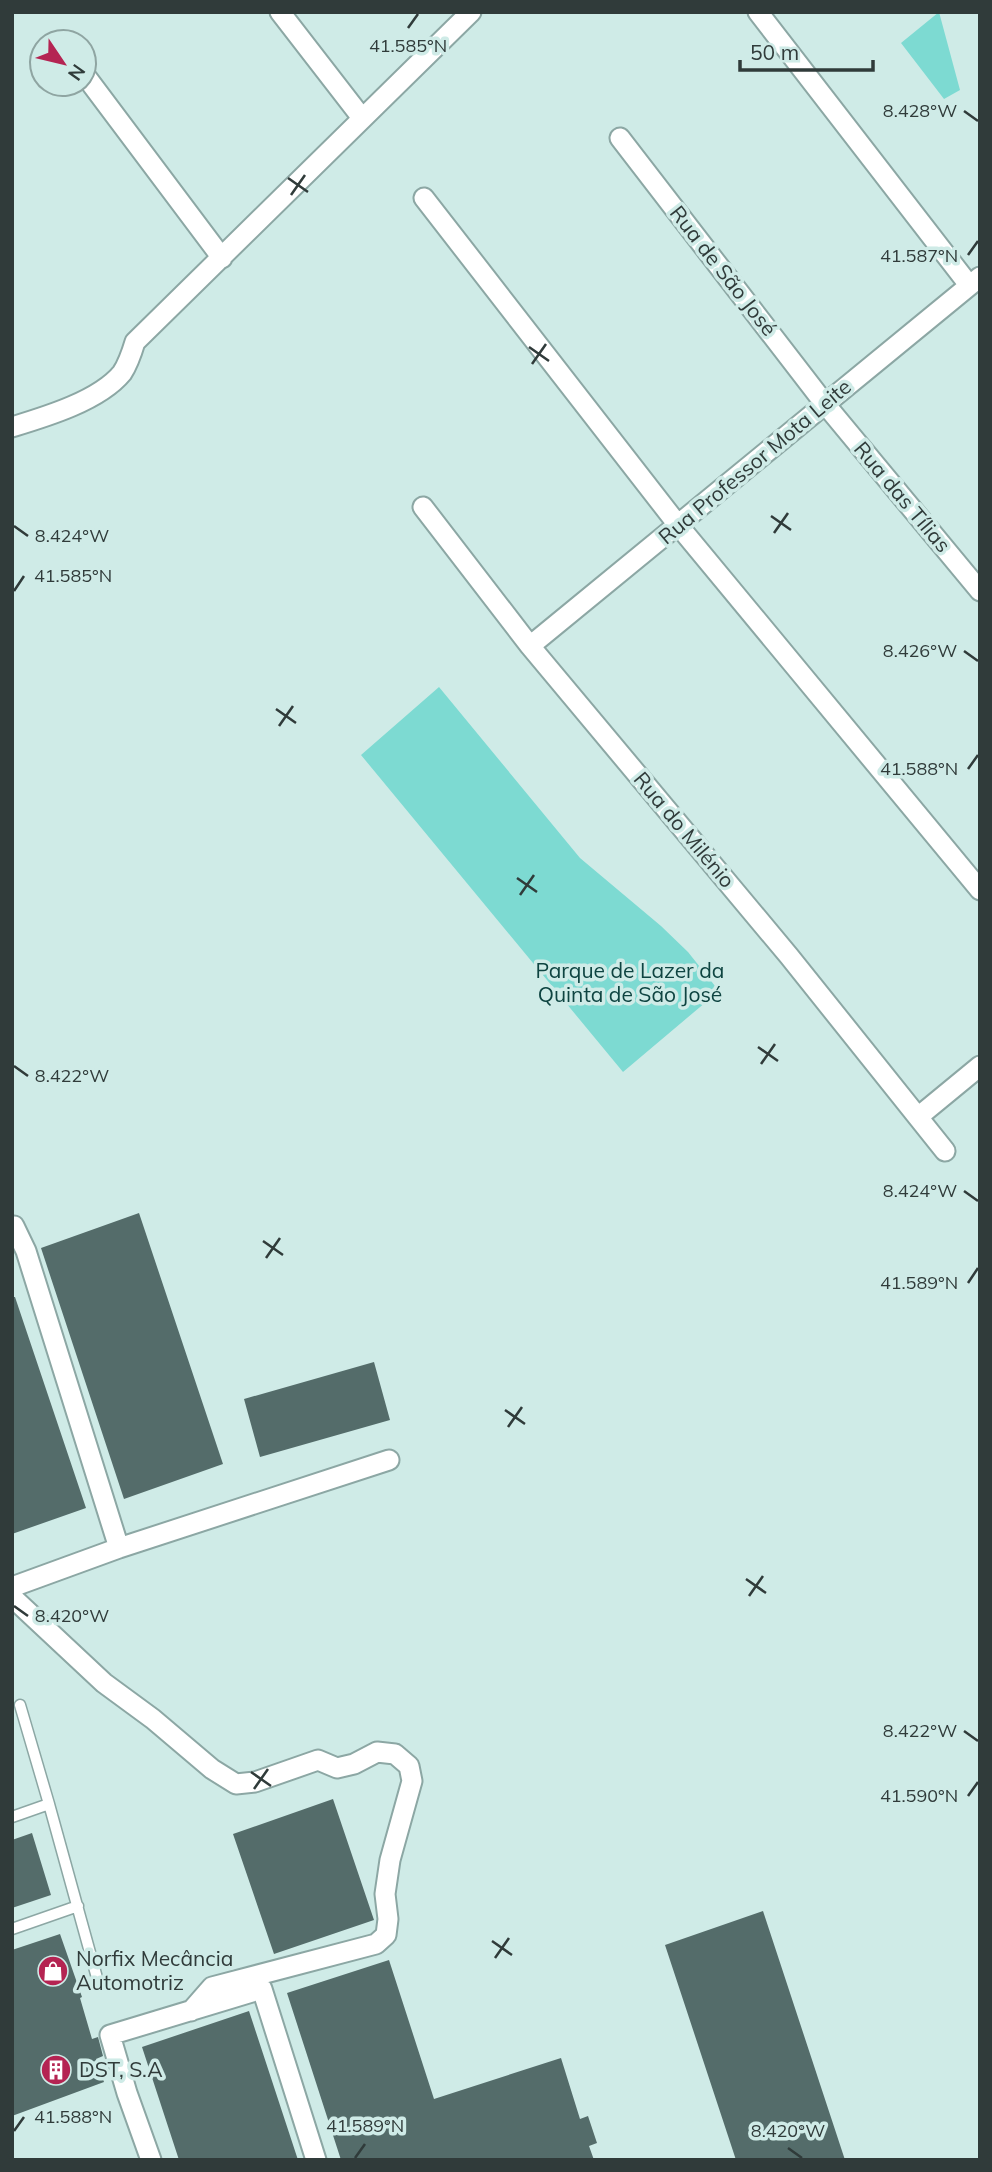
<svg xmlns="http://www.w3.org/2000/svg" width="992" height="2172" viewBox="0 0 992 2172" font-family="Mulish,sans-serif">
	<rect width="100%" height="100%" fill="#cfebe7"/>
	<!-- green -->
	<path fill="#7ddad2" d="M939,12L960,90L944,99L901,43Z
		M439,687L580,858L661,926L688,952L719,991L623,1072L361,755Z"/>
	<!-- building -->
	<path fill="#546c6a" d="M139,1213L223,1464L124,1499L41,1248Z
		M12,1297H15L86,1508L12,1534Z
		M374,1362L390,1420L260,1457L244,1399Z
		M333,1799L374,1920L274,1954L233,1834Z
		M32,1833L51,1895L12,1908V1840Z
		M763,1911L845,2160H736L665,1945Z
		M60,1934L82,1997L80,1998L92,2039L98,2037L103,2056L96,2059L104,2082L12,2116V1950Z
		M389,1960L434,2099L561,2058L580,2119L588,2116L597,2143L589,2146L594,2160H341L287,1993Z
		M249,2011L298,2160H179L142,2047Z"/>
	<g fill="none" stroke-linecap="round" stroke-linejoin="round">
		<!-- lane casing -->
		<g stroke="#8ca7a4" stroke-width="13">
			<path id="lane" d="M20,1705L49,1804
				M12,1817L49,1804L99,1985
				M12,1929L78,1906"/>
		</g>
		<!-- street casing -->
		<g stroke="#8ca7a4" stroke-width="23">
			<path id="street" d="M280,12L362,118
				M758,12L969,285
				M84,74L222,258
				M620,138L825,404L980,591
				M424,198L678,525L980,890
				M12,427C45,417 99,401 122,373C128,364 132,352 135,342L471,12
				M423,507L530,646L789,956L945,1151
				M530,646L980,277
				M918,1117L980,1066
				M12,1226H14L26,1251L119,1548
				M12,1587L119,1548L389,1460
				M12,1597L104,1683L153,1719L212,1769L236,1784L255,1782L318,1760L337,1768L354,1764L377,1752L395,1754L409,1766L412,1781L390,1860L385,1894L388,1919L386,1935L376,1944L212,1987L191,2011
				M151,2160L127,2093L110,2035L262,1989L316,2160"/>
		</g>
		<!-- lane -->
		<use href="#lane" stroke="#fff" stroke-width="10"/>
		<!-- street -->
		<use href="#street" stroke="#fff" stroke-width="19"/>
	</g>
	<!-- ticks -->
	<path fill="none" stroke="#303b3a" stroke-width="2.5" d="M408,28L418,14M964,111L978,121M288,178L308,192M291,195L305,175M968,255L978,241M529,347L549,361M532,364L546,344M771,516L791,530M14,526L28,536M774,533L788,513M14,591L24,576M964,651L978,661M276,709L296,723M279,726L293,706M968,769L978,755M517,878L537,892M520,895L534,875M758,1047L778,1061M761,1064L775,1044M14,1066L28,1076M964,1191L978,1201M263,1241L283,1255M266,1258L280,1238M968,1283L978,1268M505,1410L525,1424M508,1427L522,1407M746,1579L766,1593M749,1596L763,1576M14,1606L28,1616M964,1731L978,1741M251,1772L271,1786M254,1789L268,1769M968,1796L978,1782M492,1941L512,1955M495,1958L509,1938M14,2131L24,2117M788,2148L802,2158M355,2158L365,2144"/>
	<!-- icons -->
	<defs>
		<g id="shop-disc" transform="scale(1.575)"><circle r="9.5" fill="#b42452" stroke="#cfebe7"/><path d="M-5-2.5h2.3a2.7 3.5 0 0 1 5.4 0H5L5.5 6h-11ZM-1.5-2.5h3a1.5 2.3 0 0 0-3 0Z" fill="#fff"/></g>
		<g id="building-disc" transform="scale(1.575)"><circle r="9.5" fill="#b42452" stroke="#cfebe7"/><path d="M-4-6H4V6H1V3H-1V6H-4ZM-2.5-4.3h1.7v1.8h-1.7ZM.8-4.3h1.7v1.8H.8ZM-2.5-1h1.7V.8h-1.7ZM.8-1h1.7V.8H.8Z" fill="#fff"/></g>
	</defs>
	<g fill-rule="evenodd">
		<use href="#shop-disc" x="53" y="1971"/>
		<use href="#building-disc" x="56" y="2070"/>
	</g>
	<g text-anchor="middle" stroke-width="7" stroke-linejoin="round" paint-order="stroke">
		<!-- street labels -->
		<g font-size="21" fill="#303b3a" stroke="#cfebe7">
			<text transform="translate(723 271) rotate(52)" y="7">Rua de São José</text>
			<text transform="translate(755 462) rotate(-40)" y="7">Rua Professor Mota Leite</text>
			<text transform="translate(902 497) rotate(50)" y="7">Rua das Tílias</text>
			<text transform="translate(684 830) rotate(50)" y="7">Rua do Milénio</text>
		</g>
		<!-- park labels -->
		<g font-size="21" fill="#0e4441" stroke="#cfebe7">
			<text x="630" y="978">Parque de Lazer da<tspan x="630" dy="24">Quinta de São José</tspan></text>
		</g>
		<!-- poi labels -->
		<g font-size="21" fill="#303b3a" stroke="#cfebe7" text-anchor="start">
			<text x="76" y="1966">Norfix Mecância<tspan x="76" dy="24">Automotriz</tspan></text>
			<text x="79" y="2077">DST, S.A</text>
		</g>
	</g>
	<g font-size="18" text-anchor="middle" fill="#303b3a" stroke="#cfebe7" stroke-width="7" stroke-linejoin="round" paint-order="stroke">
		<text x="408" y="52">41.585°N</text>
		<text x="920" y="117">8.428°W</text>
		<text x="919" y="262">41.587°N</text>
		<text x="72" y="542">8.424°W</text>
		<text x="73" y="582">41.585°N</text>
		<text x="920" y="657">8.426°W</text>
		<text x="919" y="775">41.588°N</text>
		<text x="72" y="1082">8.422°W</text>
		<text x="920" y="1197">8.424°W</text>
		<text x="919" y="1289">41.589°N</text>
		<text x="72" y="1622">8.420°W</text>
		<text x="920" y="1737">8.422°W</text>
		<text x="919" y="1802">41.590°N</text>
		<text x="73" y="2123">41.588°N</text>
		<text x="365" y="2132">41.589°N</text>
		<text x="788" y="2137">8.420°W</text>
	</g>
	<!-- border -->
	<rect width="992" height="2172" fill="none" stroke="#303b3a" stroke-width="28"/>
	<!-- north arrow -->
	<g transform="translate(63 63) rotate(125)"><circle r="33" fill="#cfebe7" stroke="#8fa5a2" stroke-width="2"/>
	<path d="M0-5L12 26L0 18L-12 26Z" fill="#b42452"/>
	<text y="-10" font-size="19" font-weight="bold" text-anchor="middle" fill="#303b3a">N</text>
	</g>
	<!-- scale -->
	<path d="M740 60v10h133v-10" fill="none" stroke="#303b3a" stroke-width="3.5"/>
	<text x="750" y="60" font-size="21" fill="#303b3a" stroke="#cfebe7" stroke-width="5" paint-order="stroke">50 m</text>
</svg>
